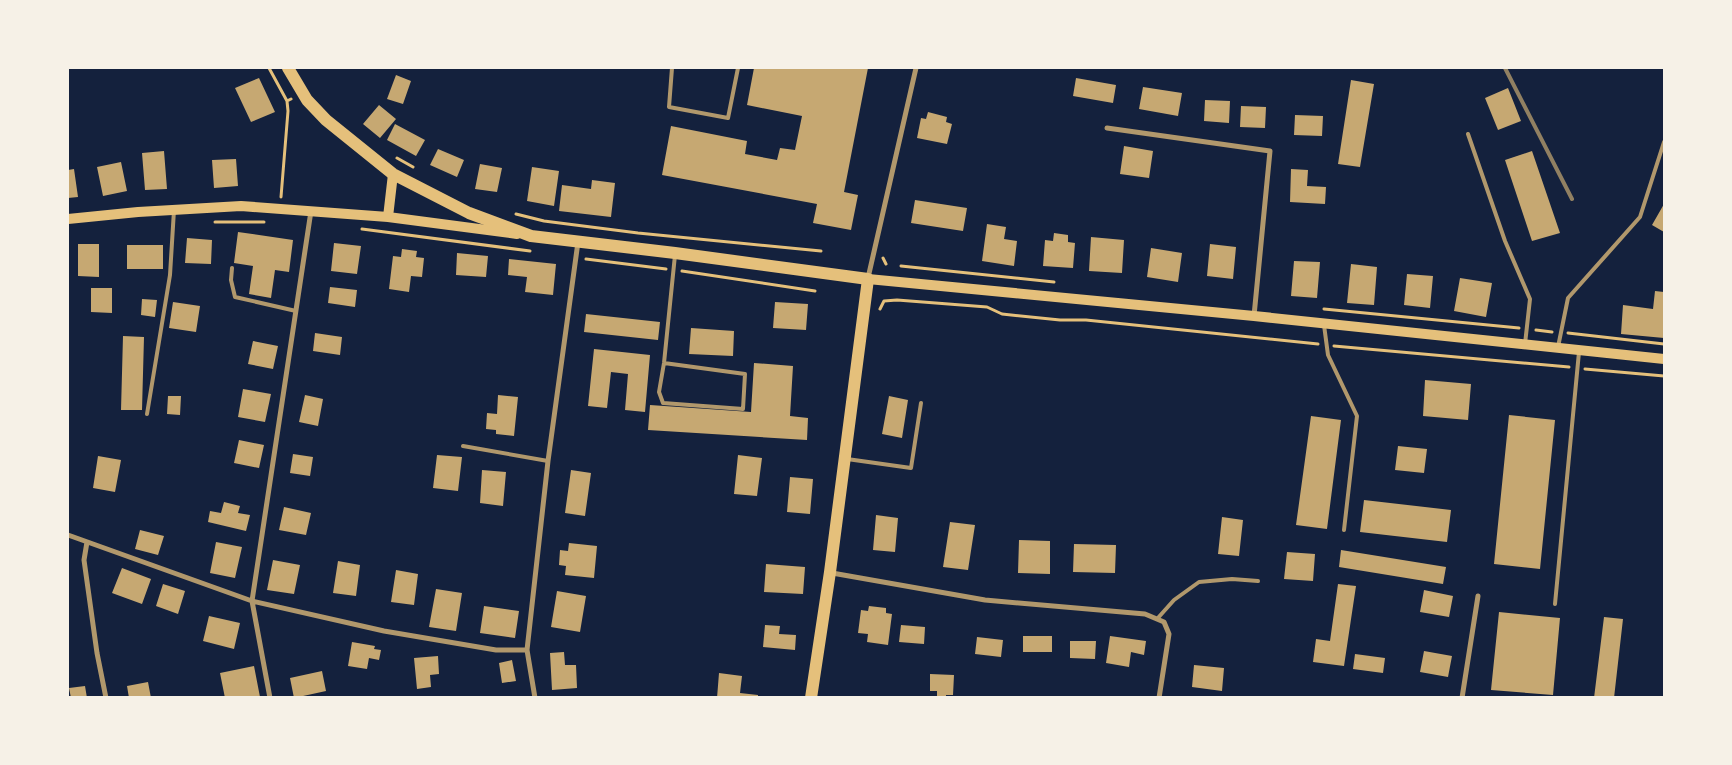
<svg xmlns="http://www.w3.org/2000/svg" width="1732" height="765" viewBox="0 0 1732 765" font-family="'Fira Sans Condensed',sans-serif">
	<rect width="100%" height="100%" fill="#14213d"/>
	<!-- building -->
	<path fill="#c6a872" d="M754,68H868L844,192L858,195L851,230L813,223L817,204L662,175L671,126L747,141L745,154L777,160L780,148L795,150L802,116L747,105Z
		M396,75L411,81L403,104L387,99Z
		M259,78L275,112L251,122L235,88Z
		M1076,78L1116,85L1113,103L1073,96Z
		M1351,80L1374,84L1360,167L1338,164Z
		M1143,87L1182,93L1178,116L1139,109Z
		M1508,88L1521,121L1498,130L1485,98Z
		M1205,100L1230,101L1229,123L1204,121Z
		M379,105L396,119L380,138L363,124Z
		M1241,106L1266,107L1265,128L1240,127Z
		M928,112L947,117L946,122L952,124L947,144L917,138L921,118L926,119Z
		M1295,115L1323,116L1322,136L1294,135Z
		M395,124L425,140L416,156L387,140Z
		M1124,146L1153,151L1149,178L1120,174Z
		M438,149L464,160L457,177L430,165Z
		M164,151L167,189L145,190L142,153Z
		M1532,151L1560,233L1532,241L1505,160Z
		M236,159L238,186L214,188L212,160Z
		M121,162L127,191L103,196L97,167Z
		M480,164L502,168L497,192L475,189Z
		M532,167L559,171L554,206L527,201Z
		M74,169L78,197L68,198V170Z
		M1291,169L1308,170L1307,186L1326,187L1325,204L1290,202Z
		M592,180L615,183L611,217L559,211L562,185L591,189Z
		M915,200L967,208L963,231L911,223Z
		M1664,204V232L1652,225Z
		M987,224L1006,227L1004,239L1017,241L1014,266L982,261Z
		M238,232L293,240L289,272L275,270L271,298L249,294L253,266L234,263Z
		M1054,233L1068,235V242L1075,243L1073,268L1043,266L1045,240L1053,241Z
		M1091,237L1124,240L1122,273L1089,271Z
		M187,238L212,240L211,264L185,263Z
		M334,243L361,246L357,274L331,271Z
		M78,244H99V277L78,276Z
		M1210,244L1236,247L1233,279L1207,276Z
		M127,245H163V269H127Z
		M1151,248L1182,253L1178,282L1147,277Z
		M402,249L417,251L416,257L424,258L422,277L411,276L409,292L389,289L393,256L401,257Z
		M457,253L488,256L486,277L456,275Z
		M509,259L556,264L553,295L525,292L527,277L508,275Z
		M1294,261L1320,262L1317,298L1291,296Z
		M1351,264L1377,267L1374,305L1347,303Z
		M1407,274L1433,276L1430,308L1404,305Z
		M1460,278L1492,283L1486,317L1454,311Z
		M330,287L357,290L355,307L328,303Z
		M91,288H112V313L91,312Z
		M1655,291L1664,292V338L1621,334L1623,305L1653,309Z
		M142,299L157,300L155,317L141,315Z
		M173,302L200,306L196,332L169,328Z
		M775,302L808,304L806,330L773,328Z
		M586,314L660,322L658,340L584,332Z
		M691,328L734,331L733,356L689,354Z
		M315,333L342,337L340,355L313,351Z
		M123,336L144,337L142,410H121Z
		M253,341L278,346L273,369L248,364Z
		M594,349L650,355L645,412L625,410L628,374L611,372L607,408L588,406Z
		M754,363L793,366L790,416L808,418L807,440L648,430L650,405L751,412Z
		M1425,380L1471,384L1468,420L1423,416Z
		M243,389L271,394L265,422L238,417Z
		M305,395L323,399L318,426L299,422Z
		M498,395L518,397L514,436L496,434V430L486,429L487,413L497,414Z
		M168,396H181L180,415L167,414Z
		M889,396L908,400L902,438L882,434Z
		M1509,415L1555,420L1540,569L1494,564Z
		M1311,416L1341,420L1327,529L1296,525Z
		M239,440L264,445L259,468L234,463Z
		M1398,446L1427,449L1424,473L1395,470Z
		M293,454L313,457L310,476L290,473Z
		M437,455L462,457L458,491L433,488Z
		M738,455L762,458L757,496L734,494Z
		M98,456L121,460L115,492L93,488Z
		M482,470L506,472L503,506L480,503Z
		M571,470L591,473L585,516L565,513Z
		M790,477L813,479L810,514L787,512Z
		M1364,500L1451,510L1447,542L1360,532Z
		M224,502L240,506L238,513L250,515L246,531L208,522L210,511L221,513Z
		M284,507L311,513L306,535L279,530Z
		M876,515L898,518L895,552L873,550Z
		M1222,517L1243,520L1239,556L1218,554Z
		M950,522L975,525L968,570L943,567Z
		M140,530L164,536L158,555L135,549Z
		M1019,540L1050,541V574L1018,573Z
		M216,542L242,547L235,578L210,573Z
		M569,543L597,546L594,578L565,575L566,566L559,565L560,550L568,551Z
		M1074,544L1116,545L1115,573L1073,572Z
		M1341,550L1446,567L1443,584L1339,567Z
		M1287,552L1315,554L1313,581L1284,579Z
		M273,560L300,565L294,594L267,590Z
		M338,561L360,565L356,596L333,593Z
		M766,564L805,567L803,594L764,592Z
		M122,568L151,579L142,604L112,593Z
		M396,570L418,574L414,605L391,602Z
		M163,584L185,591L178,614L156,606Z
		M1338,584L1356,586L1344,666L1313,662L1316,639L1330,641Z
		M436,589L462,593L456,631L429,627Z
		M1424,590L1453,596L1449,617L1420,612Z
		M557,591L586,596L580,632L551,627Z
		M484,606L519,611L515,638L480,633Z
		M869,606L886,608V613L892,614L888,645L867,642L868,634L858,633L861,610L868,611Z
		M1499,612L1560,618L1553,695L1491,690Z
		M209,616L240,623L234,649L203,641Z
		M1604,617L1623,619L1614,698H1594Z
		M765,625L780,626L779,634L796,635L795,650L763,647Z
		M901,625L925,627L924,644L899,642Z
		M1023,636H1052V652H1023Z
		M1110,636L1146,641L1144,655L1131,652L1129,667L1106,663Z
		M977,637L1003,640L1001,657L975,654Z
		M1070,641H1096L1095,659L1070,658Z
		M352,642L375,646L374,649L381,650L379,660L369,658L367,669L348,666Z
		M1424,651L1452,656L1448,677L1420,672Z
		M564,652L565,665H576L577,688L552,690L550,653Z
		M1355,654L1385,658L1383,673L1353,669Z
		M438,656L439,674L430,675L431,687L417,689L414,658Z
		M512,660L516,681L502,683L499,663Z
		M1194,665L1224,668L1222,691L1192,687Z
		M254,666L260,697L225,698L220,673Z
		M322,671L326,691L294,698L290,678Z
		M719,673L742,676L740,693L758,695V698H717Z
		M930,674L954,675L953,695H946V698H937V691H930Z
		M148,682L151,698H129L127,686Z
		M85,686L87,698H71L69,688Z"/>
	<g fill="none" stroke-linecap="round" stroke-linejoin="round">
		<!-- path -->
		<path stroke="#e5c07b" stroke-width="3" d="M269,68L287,101
			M397,158L413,167
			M281,197L288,111L287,101L291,99
			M516,214L544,221L638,233L821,251
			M215,222H264
			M362,229L530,251
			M883,258L886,264
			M586,259L666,269
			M901,266L1054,282
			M682,271L815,291
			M880,309L884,301L897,300L987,307L1002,314L1060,320H1086L1318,344
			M1324,309L1519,328
			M1536,330L1552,332
			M1568,333L1664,344
			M1334,346L1569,367
			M1585,369L1664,376"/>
		<!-- service -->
		<path stroke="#b1986c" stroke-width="4" d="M672,68L669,107L728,118L738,68
			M1468,134L1505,241L1530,299L1525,344
			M232,268L231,280L235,297L296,311
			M1324,325L1328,355L1357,416L1344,530
			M1558,347L1568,298L1640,217L1664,142
			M664,363L745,374L743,409L663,403L659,392L664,363L675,255
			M147,414L170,275L174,210
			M463,446L548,461
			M847,459L911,468L921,403
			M1555,604L1579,352
			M1157,619L1174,600L1199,582L1232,579L1258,581"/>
		<!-- minor -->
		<path stroke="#b1986c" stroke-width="5" d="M1107,128L1270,151L1254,316
			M868,278L916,68
			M68,535L252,601L384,631L496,650H527
			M87,542L84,560L97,653L106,698
			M832,573L985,600L1145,614L1164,622L1169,634L1159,698
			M270,698L252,601L311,211
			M535,698L527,650L548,461L578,242
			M1462,698L1478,596"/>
		<!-- secondary -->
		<path stroke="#e5c07b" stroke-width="10" d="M388,217L393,174
			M68,219L138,212L241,206L388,217L517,234
			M868,279L1254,316L1664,359"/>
		<!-- trunk -->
		<path stroke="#e5c07b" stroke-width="12" d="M288,68L307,100L326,120L393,174L469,213L531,236L675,253L868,279L830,572L811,698"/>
		<!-- rail -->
		<path stroke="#918062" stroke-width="4" d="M1505,68L1572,199"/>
	</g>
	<!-- border -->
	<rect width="1732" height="765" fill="none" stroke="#f6f1e7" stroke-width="138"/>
</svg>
